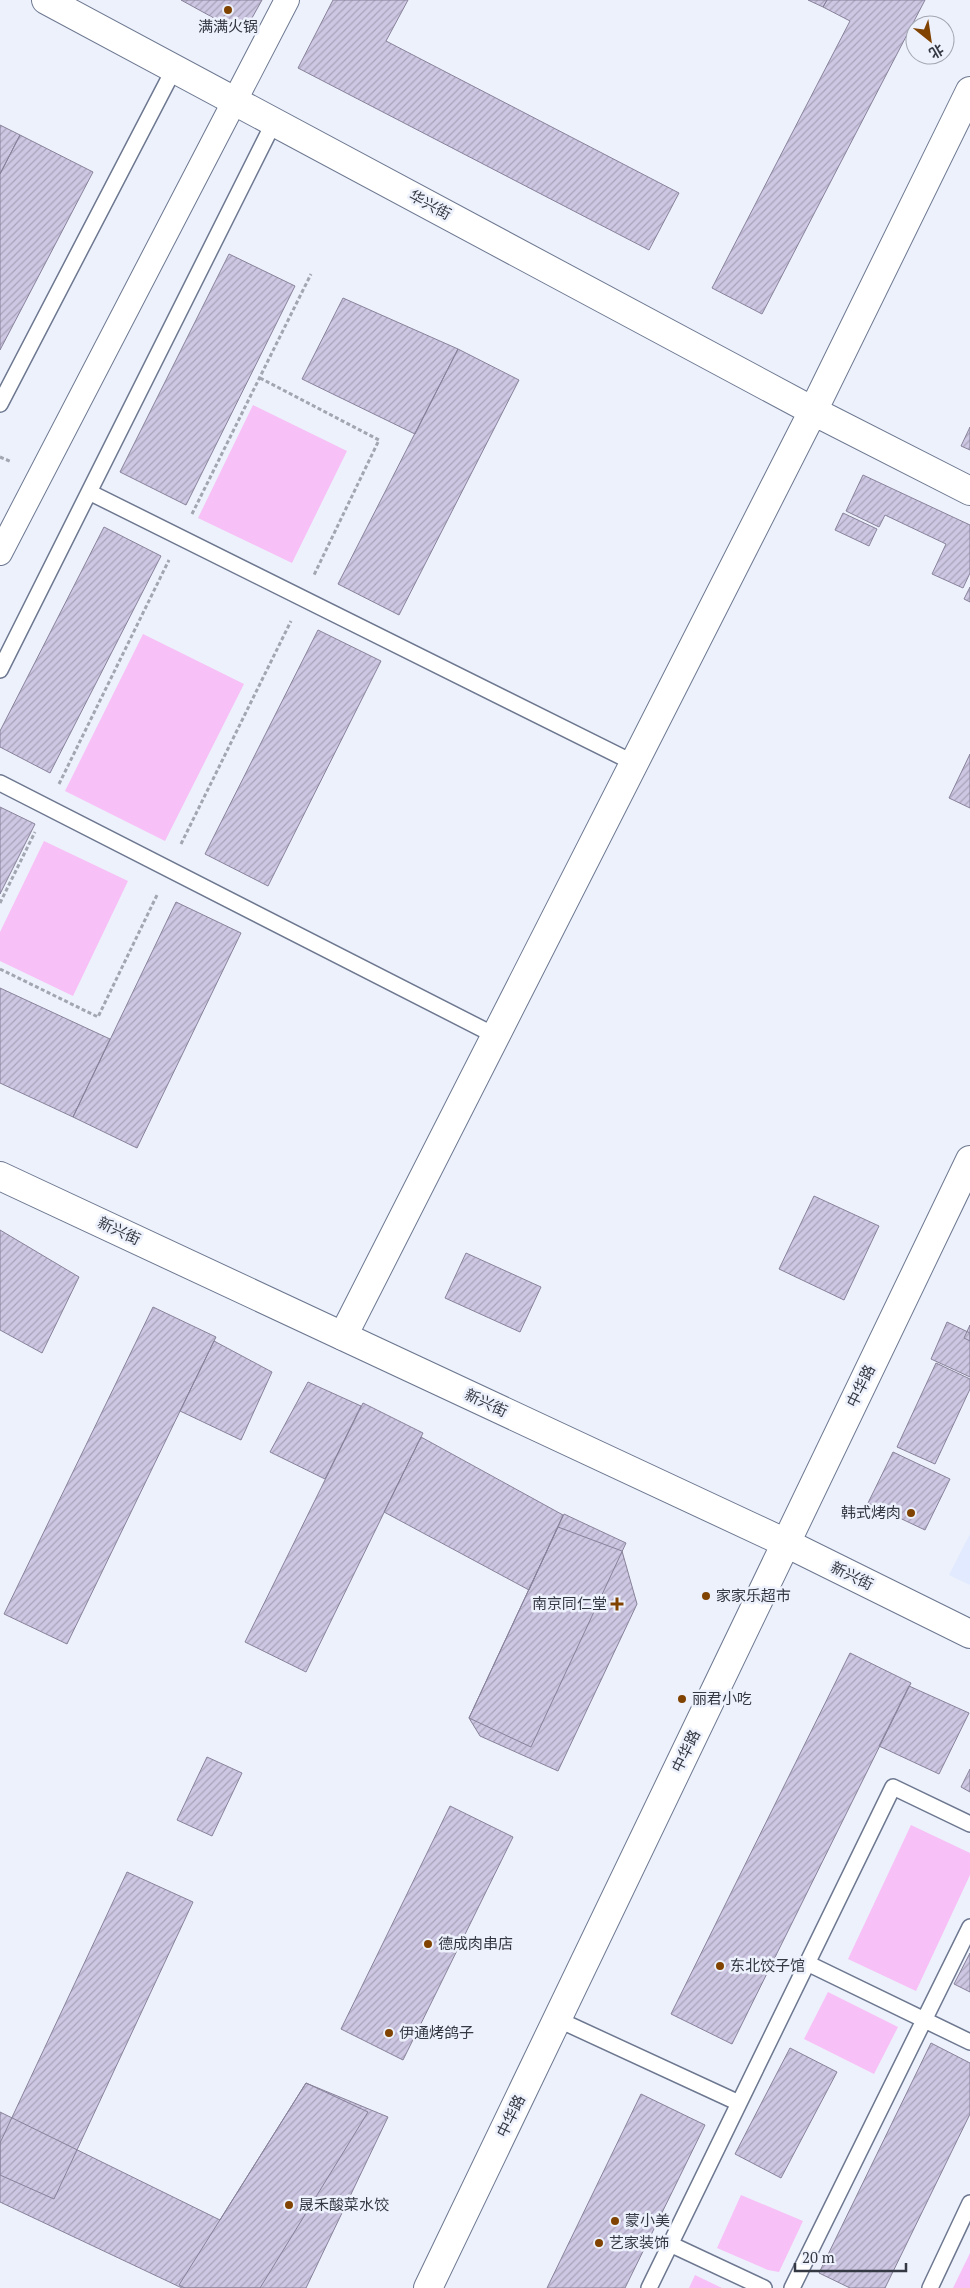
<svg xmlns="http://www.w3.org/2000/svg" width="970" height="2288" viewBox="0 0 970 2288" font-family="'PT Serif','Noto Sans SC',serif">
	<defs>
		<pattern id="building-hatch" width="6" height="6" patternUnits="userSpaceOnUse" patternTransform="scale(1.25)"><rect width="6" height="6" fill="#cec7e3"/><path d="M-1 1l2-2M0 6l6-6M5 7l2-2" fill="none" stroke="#a8a3ba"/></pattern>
	</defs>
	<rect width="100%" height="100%" fill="#edf1fc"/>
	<!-- built -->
	<path fill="#e1eafe" d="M970,1534V1585L949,1575Z"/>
	<!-- green -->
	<path fill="#f7c0f6" d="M253,405L347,451L292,563L198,518Z
		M143,634L244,684L165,841L65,791Z
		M44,841L128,881L73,996L0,961V932Z
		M911,1825L970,1853V1875L916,1991L848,1959Z
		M828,1992L898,2027L874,2074L804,2039Z
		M741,2195L803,2221L779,2272L768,2270L717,2248Z
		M970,2253V2288H953Z
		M695,2275L722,2288H689Z"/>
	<!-- building -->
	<path fill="url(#building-hatch)" stroke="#88829b" d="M181,0H262L243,34Z
		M333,0H408L386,41L679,193L649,250L298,68Z
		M808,0H827L823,7Z
		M827,0H925L762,314L712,288L850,21L823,7Z
		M0,125L20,135L0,174Z
		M20,135L93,172L0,350V174Z
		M229,254L295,286L186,505L120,472Z
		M343,298L458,349L415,434L302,379Z
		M458,349L519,380L399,615L338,584Z
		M970,427V450L961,446Z
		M863,475L970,525V573L963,588L932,574L946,544L885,515L879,527L846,511Z
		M843,513L877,529L869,546L835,530Z
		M104,527L161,556L50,773L0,747V731Z
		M970,587V602L964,599Z
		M318,630L381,661L268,886L205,854Z
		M970,754V808L949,798Z
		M0,807L35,824L0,894Z
		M176,902L241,933L137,1148L73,1117Z
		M0,988L110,1039L73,1117L0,1083Z
		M814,1196L879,1226L844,1300L779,1269Z
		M0,1230L79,1277L42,1353L0,1330Z
		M466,1253L541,1287L520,1332L445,1298Z
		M153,1307L216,1337L67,1644L4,1614Z
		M947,1322L970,1333V1377L931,1359Z
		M970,1325V1341L964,1338Z
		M214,1341L272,1372L241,1440L180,1411Z
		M936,1363L970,1379V1389L935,1464L897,1447Z
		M308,1382L361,1406L325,1479L270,1452Z
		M363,1403L423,1433L306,1672L245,1642Z
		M421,1437L563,1515L529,1590L384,1512Z
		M893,1452L950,1479L925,1530L868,1503Z
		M564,1514L626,1543L531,1747L469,1718Z
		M558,1527L622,1551L637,1604L558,1771L480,1736L469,1718Z
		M850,1653L911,1683L732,2044L671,2014Z
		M909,1686L969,1713L939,1774L879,1746Z
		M207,1757L242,1773L212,1836L177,1820Z
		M970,1769V1792L961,1787Z
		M450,1806L513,1837L403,2060L341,2029Z
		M127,1872L193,1902L54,2199L0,2175V2143Z
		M970,1953V1992L954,1984Z
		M931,2043L970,2063V2114L885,2288H850L819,2273Z
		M790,2048L837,2072L781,2178L735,2154Z
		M306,2083L368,2112L260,2288H185L179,2285Z
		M306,2083L388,2117L306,2288H182L0,2202V2112L220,2220Z
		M641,2094L705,2125L625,2288H547Z"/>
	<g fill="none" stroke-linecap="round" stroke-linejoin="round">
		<!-- service casing -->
		<g stroke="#6d7890" stroke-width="18">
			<path id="service" d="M0,404L174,69
				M89,492L634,763
				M0,670L274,122
				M0,783L496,1036
				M807,1963L970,2042
				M557,2019L739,2103
				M670,2244L764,2288
				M649,2288L893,1787L970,1824
				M792,2288L970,1927
				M930,2288L970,2203"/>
		</g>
		<!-- pedestrian casing -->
		<g stroke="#6d7890" stroke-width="26">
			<path id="pedestrian" d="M0,553L287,0"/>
		</g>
		<!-- minor casing -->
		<g stroke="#6d7890" stroke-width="30">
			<path id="minor" d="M46,0L813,411L970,491
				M343,1336L813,411L970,91"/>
		</g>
		<!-- tertiary casing -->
		<g stroke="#6d7890" stroke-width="30">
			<path id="tertiary" d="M0,1176L786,1543L970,1634
				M428,2288L970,1160"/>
		</g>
		<!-- path -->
		<path stroke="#a2a6b1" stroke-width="3" stroke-dasharray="4 2.5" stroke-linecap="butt" d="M260,378L379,440L314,575
			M0,457L12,462
			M192,514L311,274
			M59,784L169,560
			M181,844L291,621
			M0,903L35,832
			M0,969L98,1017L158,893"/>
		<!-- service -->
		<use href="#service" stroke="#fff" stroke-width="15"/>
		<!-- pedestrian -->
		<use href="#pedestrian" stroke="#fff" stroke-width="24"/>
		<!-- minor -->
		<use href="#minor" stroke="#fff" stroke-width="28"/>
		<!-- tertiary -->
		<use href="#tertiary" stroke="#fff" stroke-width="28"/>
	</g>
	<!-- markers -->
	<g fill="#814302" stroke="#edf1fc" stroke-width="2">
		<circle cx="228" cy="10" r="5"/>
		<circle cx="911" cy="1513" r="5"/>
		<circle cx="706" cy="1596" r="5"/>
		<path d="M614.5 1596.5h5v5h5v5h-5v5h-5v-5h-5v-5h5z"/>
		<circle cx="682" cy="1699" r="5"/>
		<circle cx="428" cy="1944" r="5"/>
		<circle cx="720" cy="1966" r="5"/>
		<circle cx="389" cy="2033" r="5"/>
		<circle cx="289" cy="2205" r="5"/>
		<circle cx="615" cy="2221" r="5"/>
		<circle cx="599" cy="2243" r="5"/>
	</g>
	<g text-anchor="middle" stroke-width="5" stroke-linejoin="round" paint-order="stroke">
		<!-- poi labels -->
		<g font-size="15" fill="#353944" stroke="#edf1fc" text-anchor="start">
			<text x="228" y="32" text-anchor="middle">满满火锅</text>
			<text x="901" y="1518" text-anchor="end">韩式烤肉</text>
			<text x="716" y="1601">家家乐超市</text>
			<text x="607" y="1609" text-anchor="end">南京同仁堂</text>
			<text x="692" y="1704">丽君小吃</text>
			<text x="438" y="1949">德成肉串店</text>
			<text x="730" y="1971">东北饺子馆</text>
			<text x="399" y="2038">伊通烤鸽子</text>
			<text x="299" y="2210">晟禾酸菜水饺</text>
			<text x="625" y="2226">蒙小美</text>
			<text x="609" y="2248">艺家装饰</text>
		</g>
		<!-- street labels -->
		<g font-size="15" fill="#353944" stroke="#edf1fc">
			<text transform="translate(430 205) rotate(28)" y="5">华兴街</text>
			<text transform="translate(119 1231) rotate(25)" y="5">新兴街</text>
			<text transform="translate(861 1386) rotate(-64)" y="5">中华路</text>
			<text transform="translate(486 1403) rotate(25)" y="5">新兴街</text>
			<text transform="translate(852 1576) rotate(26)" y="5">新兴街</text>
			<text transform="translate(686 1751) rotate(-64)" y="5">中华路</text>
			<text transform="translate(511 2116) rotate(-64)" y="5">中华路</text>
		</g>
	</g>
	<!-- north arrow -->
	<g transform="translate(930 40) rotate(150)"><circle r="24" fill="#edf1fc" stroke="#a3a7b2"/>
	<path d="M0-4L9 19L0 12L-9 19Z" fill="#814302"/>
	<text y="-8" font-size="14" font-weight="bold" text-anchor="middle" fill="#353944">北</text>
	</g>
	<!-- scale -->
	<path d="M795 2263v8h111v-8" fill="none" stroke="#353944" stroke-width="2.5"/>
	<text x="802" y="2263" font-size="15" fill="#353944" stroke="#edf1fc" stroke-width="4" paint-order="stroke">20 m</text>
</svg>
